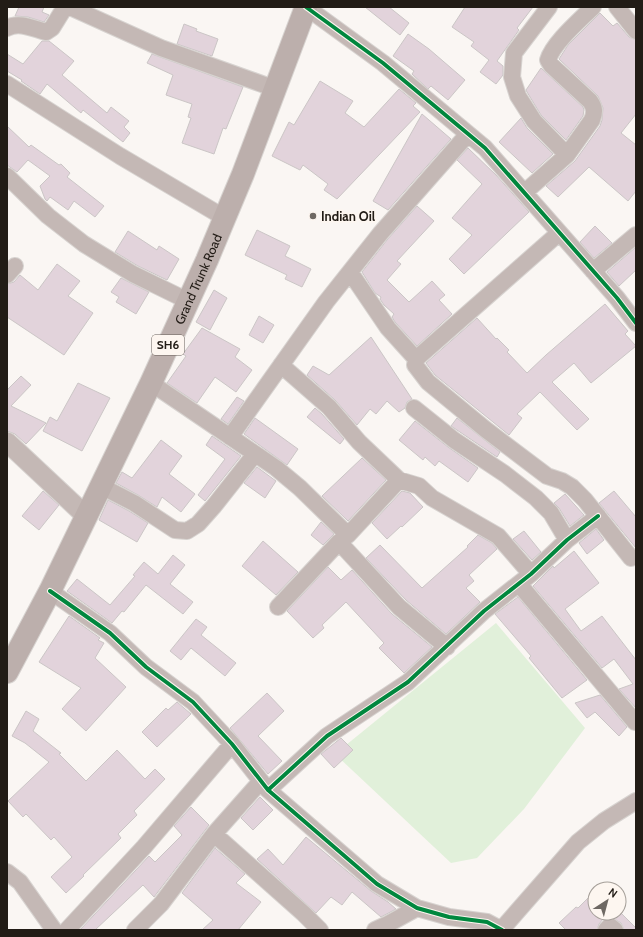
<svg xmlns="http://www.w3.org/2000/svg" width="643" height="937" viewBox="0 0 643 937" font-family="Cabin,sans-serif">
	<rect width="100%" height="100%" fill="#faf6f3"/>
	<!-- green -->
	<path fill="#e1f0da" d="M496,623L585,728L524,809L477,858L451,863L335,754Z"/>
	<!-- building -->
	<path fill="#e2d3db" stroke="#cbc6c6" d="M19,7H44L42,12L49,15L44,22L28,17L15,16Z
		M365,7H389L409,23L400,35Z
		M465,7H533L517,28L519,30L497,61L503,66V75L496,84L480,72L489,60L471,46L474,42L452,27Z
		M600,13L613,26L617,23L629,37L636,40V114L621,133L636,145V191L628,201L589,167L558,197L546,186L575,161L600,126L602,120L603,108L598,96L559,59L568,45Z
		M184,24L197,29L196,31L218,39L212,56L177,44Z
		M408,34L429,49L465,80L448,100L431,86L428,89L412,74L414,71L393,56Z
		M42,41H49L74,61L62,75L107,113L111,107L129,121L124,127L130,133L123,142L83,110L81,113L47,84L40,94L21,81L22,80L7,71V54L23,64Z
		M152,54L243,87L226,129L223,128L214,154L182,143L191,118L188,117L192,104L166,95L173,75L147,63Z
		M541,68L583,107L584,110L583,116L566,140L541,115L527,92L526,90Z
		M320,81L353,101L345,113L364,127L399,89L416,103L413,106L420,112L337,199L324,190L328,184L303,165L300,170L272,156L289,122L294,125Z
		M422,114L451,139L388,210L373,201Z
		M521,118L527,128L553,154L532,173L499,142Z
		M7,126L29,147L31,145L59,165L61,164L70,173L67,177L104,206L95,217L74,201L68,210L50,197L47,201L45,199L40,186L50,176L28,160L17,172L7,165Z
		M468,148L496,175L529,212L464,274L449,259L472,235L452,218L482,184L457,160Z
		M417,206L434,221L397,261L401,264L387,280L409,302L432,281L445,295L439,300L452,314L417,346L395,322L392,317L394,314L384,305L380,299L381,297L375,293L362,272L387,240Z
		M595,226L612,243L594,258L580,242Z
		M257,230L290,246L285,256L311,269L302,287L285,279L287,275L245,255Z
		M128,231L157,250L159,246L179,259L167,280L138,266L115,252Z
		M636,247V270L619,286L607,272Z
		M57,264L80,281L68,296L93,313L64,355L7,317V284L14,282L20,275L38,290Z
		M121,278L149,292L136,314L116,302L119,297L111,292Z
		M214,290L227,298L210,330L196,322Z
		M605,304L628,331L625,334L636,346L591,383L574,363L552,382L589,419L577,430L540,392L517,414L522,418L509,435L435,375L426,363L477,318L496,339L497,338L509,350L507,352L527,373L546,355Z
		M259,316L274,325L263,343L249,335Z
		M202,328L240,349L235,357L252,370L236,392L215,377L197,403L167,383L186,356L183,354Z
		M371,337L412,399L407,402L405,408L399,412L387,401L376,414L370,409L357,425L335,400L307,375L313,366L329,375Z
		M21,376L31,385L11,406L46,423L26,444L15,434L7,431V390Z
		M78,383L110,398L82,451L43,431L50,417L57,421Z
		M237,397L244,401L228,424L221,419Z
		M315,408L322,414L344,439L340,444L307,417Z
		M255,418L298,449L287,465L244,434Z
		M457,418L500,452L497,457L451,426Z
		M415,421L448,447L478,468L468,482L439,461L435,466L425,457L423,460L399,440Z
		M212,436L241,456L205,501L198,495L225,459L206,445Z
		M161,440L182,456L169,474L195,494L181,512L162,497L157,507L138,495L116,483L122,472L132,478Z
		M362,458L386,480L348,521L322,496Z
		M257,467L276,481L265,498L244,483Z
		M43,491L59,505L39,530L22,516Z
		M402,491L410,493L423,507L402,527L401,526L387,539L372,523Z
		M614,491L636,517V548L599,503Z
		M565,494L584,515L570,526L559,508L554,503Z
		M108,500L129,511L148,523L137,542L99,520Z
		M321,522L334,534L323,545L311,535Z
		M596,529L604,540L587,554L579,543Z
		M524,531L541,552L532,560L513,539Z
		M478,535L492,543L497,549L469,575L474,581L466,588L480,602L446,634L406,600L366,558L380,545L422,588L468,547L467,546Z
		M263,541L298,572L276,595L242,566Z
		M574,551L599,583L565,609L581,631L602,616L636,660V708L619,689L633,684L614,659L602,668L533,586L553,566L554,568Z
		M173,555L185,565L170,584L193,602L183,614L146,585L124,612L122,611L112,623L67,591L77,579L110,605L135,576L133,575L144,562L158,574Z
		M328,567L341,580L352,570L392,614L432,647L404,673L379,648L384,643L346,602L322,625L324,628L313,638L287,611Z
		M518,597L587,680L562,698L529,658L531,656L495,614Z
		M69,616L100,638L98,640L104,643L95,658L126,687L86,731L62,709L81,688L39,662Z
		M196,619L207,627L201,635L236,663L225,676L191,648L181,660L170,651Z
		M267,693L284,711L258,736L282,761L268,774L230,728Z
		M600,695L627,727L619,736L595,712L587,718L575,703Z
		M177,702L191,714L157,747L142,732L166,708L168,710Z
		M26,711L39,719L33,731L61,753L59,754L86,781L117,750L145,779L155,769L165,779L134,811L137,815L118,834L121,838L83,875L84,876L66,893L51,877L72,857L54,837L51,840L26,814L23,817L8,801L49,762L25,743L12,736Z
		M341,738L353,750L334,768L321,754Z
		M260,797L273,810L253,830L241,818Z
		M191,807L209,825L154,897L143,885L95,930H80L149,856L155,862L182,835L174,826Z
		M306,837L371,891L388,902L396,909L381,917L352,892L342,905L331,897L316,913L257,859L268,849L283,865Z
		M215,848L245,874L236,883L261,902L238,930H202L213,920L182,893Z
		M595,891V913H619V911L636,928V930H624L621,923L611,917L603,919L599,924L597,930H566L559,923L576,907L578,908Z"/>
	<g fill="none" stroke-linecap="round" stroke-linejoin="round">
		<!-- minor casing -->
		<g stroke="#d7d3d0" stroke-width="18">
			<path id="minor" d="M70,7L161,48L276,89
				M306,7L383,63L485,148L617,298L636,323
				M549,7L514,53L512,77L518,96L534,121L567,155
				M617,7L636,31
				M7,28C19,21 34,29 46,32L52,28L65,7
				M7,84L120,156L225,218
				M7,176L48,216L84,244L133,274L188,301
				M525,192L567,155L592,120C595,112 595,108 590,101L551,65L548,60C553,43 580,20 593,7
				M593,271L636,235
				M350,272L388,328L416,359L415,365L428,382L485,429L547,476L562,481L572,487L585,500L631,558
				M7,275L15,266
				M416,359L559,233
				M281,365L329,407L359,442L399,480L419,486L432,498L498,536L531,574
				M151,383L276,468L300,488L348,535
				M414,408L454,440L505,474L536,498L551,513L567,540
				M230,437L326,302L380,234L468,134
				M101,486L134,503L175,530L187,531L198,524L214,506L255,454
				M339,542L399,607L447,647
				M519,584L635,722
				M50,591L110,633L146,667L193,702L232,744L268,790L377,884L417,908L449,917L487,922L502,930
				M278,607L339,542L348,535L399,480
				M268,790L327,736L408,682L484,611L531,574L567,540L598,516
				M214,834L303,913L320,930
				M7,872L20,882L54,930
				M67,930L144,847L232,744
				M135,930L161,904L214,834L261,781
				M375,930L388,924L417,908
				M501,930L578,842L604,821L636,801
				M606,930L610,926L615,930"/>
		</g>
		<!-- tertiary casing -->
		<g stroke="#d7d3d0" stroke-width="21">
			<path id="tertiary" d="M7,442L86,516"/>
		</g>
		<!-- primary casing -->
		<g stroke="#d7d3d0" stroke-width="24">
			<g id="primary">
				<path id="s1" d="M7,672L50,591L151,383L207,260L243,174L306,7"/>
			</g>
		</g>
		<!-- minor -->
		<use href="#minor" stroke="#c4b8b5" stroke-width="16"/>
		<!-- tertiary -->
		<use href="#tertiary" stroke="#c4b8b5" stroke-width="19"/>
		<!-- primary -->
		<use href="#primary" stroke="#bcafac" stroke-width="22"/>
		<!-- cycleway casing -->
		<g stroke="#fdf6f0" stroke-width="6">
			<path id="cycleway" d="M306,7L383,63L485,148L617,298L636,323
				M50,591L110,633L146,667L193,702L232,744L268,790L377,884L417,908L449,917L487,922L502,930
				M268,790L327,736L408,682L484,611L531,574L567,540L598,516"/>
		</g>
		<!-- cycleway -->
		<use href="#cycleway" stroke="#00873e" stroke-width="4"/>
	</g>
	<!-- markers -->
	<circle fill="#6e6863" stroke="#fdf6f0" stroke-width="1.5" cx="313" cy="216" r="4"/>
	<g text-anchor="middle" stroke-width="3.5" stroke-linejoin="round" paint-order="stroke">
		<!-- shield labels -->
		<rect fill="#fdf6f0" stroke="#645d57" stroke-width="1" x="152" y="335" width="32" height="20" rx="3"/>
		<g font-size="12" font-weight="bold" fill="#221c16">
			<text x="168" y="349">SH6</text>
		</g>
		<!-- poi labels -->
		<g font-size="13" font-weight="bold" fill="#221c16" stroke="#fdf6f0" text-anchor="start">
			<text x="321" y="221">Indian Oil</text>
		</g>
		<!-- street labels -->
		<g font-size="13" fill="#221c16" stroke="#fdf6f0">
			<text dy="5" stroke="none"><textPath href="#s1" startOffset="437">Grand Trunk Road</textPath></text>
		</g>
	</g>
	<!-- border -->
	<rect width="643" height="937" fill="none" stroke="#221c16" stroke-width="16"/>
	<!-- north arrow -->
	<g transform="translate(607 901) rotate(36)"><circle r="19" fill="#fdf6f0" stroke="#a59f99"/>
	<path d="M0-3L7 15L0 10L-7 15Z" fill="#6e6863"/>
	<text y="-6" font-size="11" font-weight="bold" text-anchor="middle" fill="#221c16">N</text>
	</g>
</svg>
